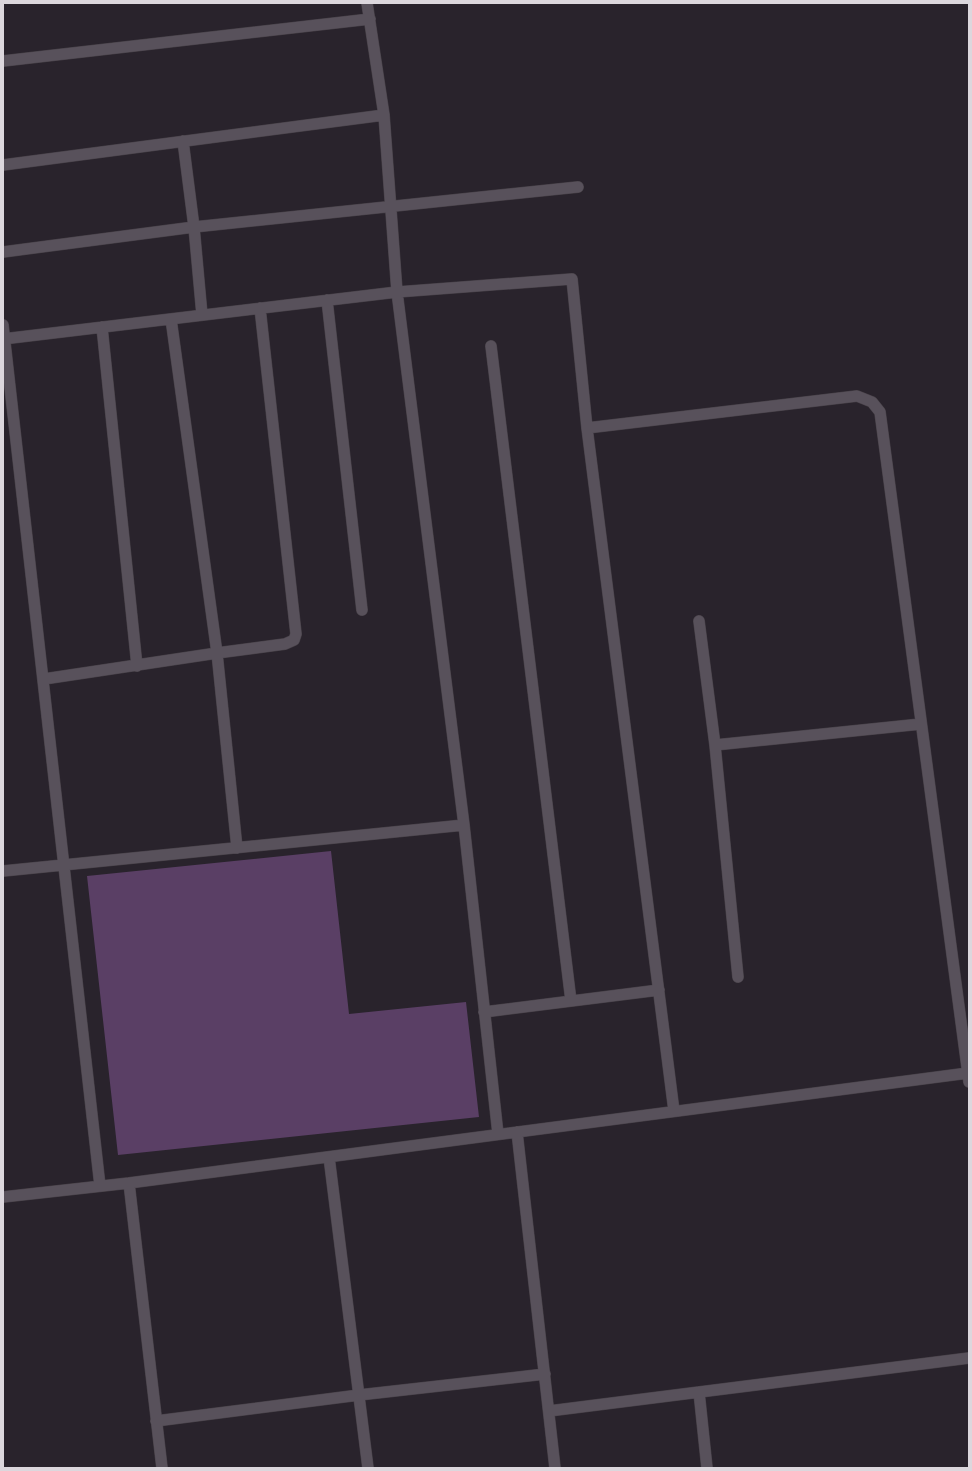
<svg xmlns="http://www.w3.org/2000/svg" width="972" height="1471" viewBox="0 0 972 1471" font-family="'PT Serif',serif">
	<rect width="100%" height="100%" fill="#29232c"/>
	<!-- green -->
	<path fill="#5a3f65" d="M331,851L349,1014L466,1002L479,1117L118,1155L87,876Z"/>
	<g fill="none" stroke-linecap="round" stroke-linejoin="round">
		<!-- service casing -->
		<g stroke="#474148" stroke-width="12">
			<path id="service" d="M367,3L384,115L397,292L464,825L498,1134
				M3,61L370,19
				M183,141L194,227L202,315
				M3,165L384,115
				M3,252L194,227L578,187
				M327,300L362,610
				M171,319L217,653L237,848
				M3,325L100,1186
				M102,327L137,666
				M3,339L397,292L572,279L587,428L674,1111
				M491,346L571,1001
				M587,428L857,396L872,402L880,412L969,1082
				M699,621L715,745L738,977
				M44,679L217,653L285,644L294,640L296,634L260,308
				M715,745L921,724
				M3,871L464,825
				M484,1012L659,990
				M517,1132L555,1468
				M329,1157L368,1468
				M129,1183L162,1468
				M3,1197L129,1183L968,1073
				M699,1392L707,1468
				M549,1411L969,1358
				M156,1421L359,1395L545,1374"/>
		</g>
		<!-- service -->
		<use href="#service" stroke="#58515b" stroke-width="11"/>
	</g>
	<!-- border -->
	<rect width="972" height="1471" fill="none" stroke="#dcd7dd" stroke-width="8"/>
</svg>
